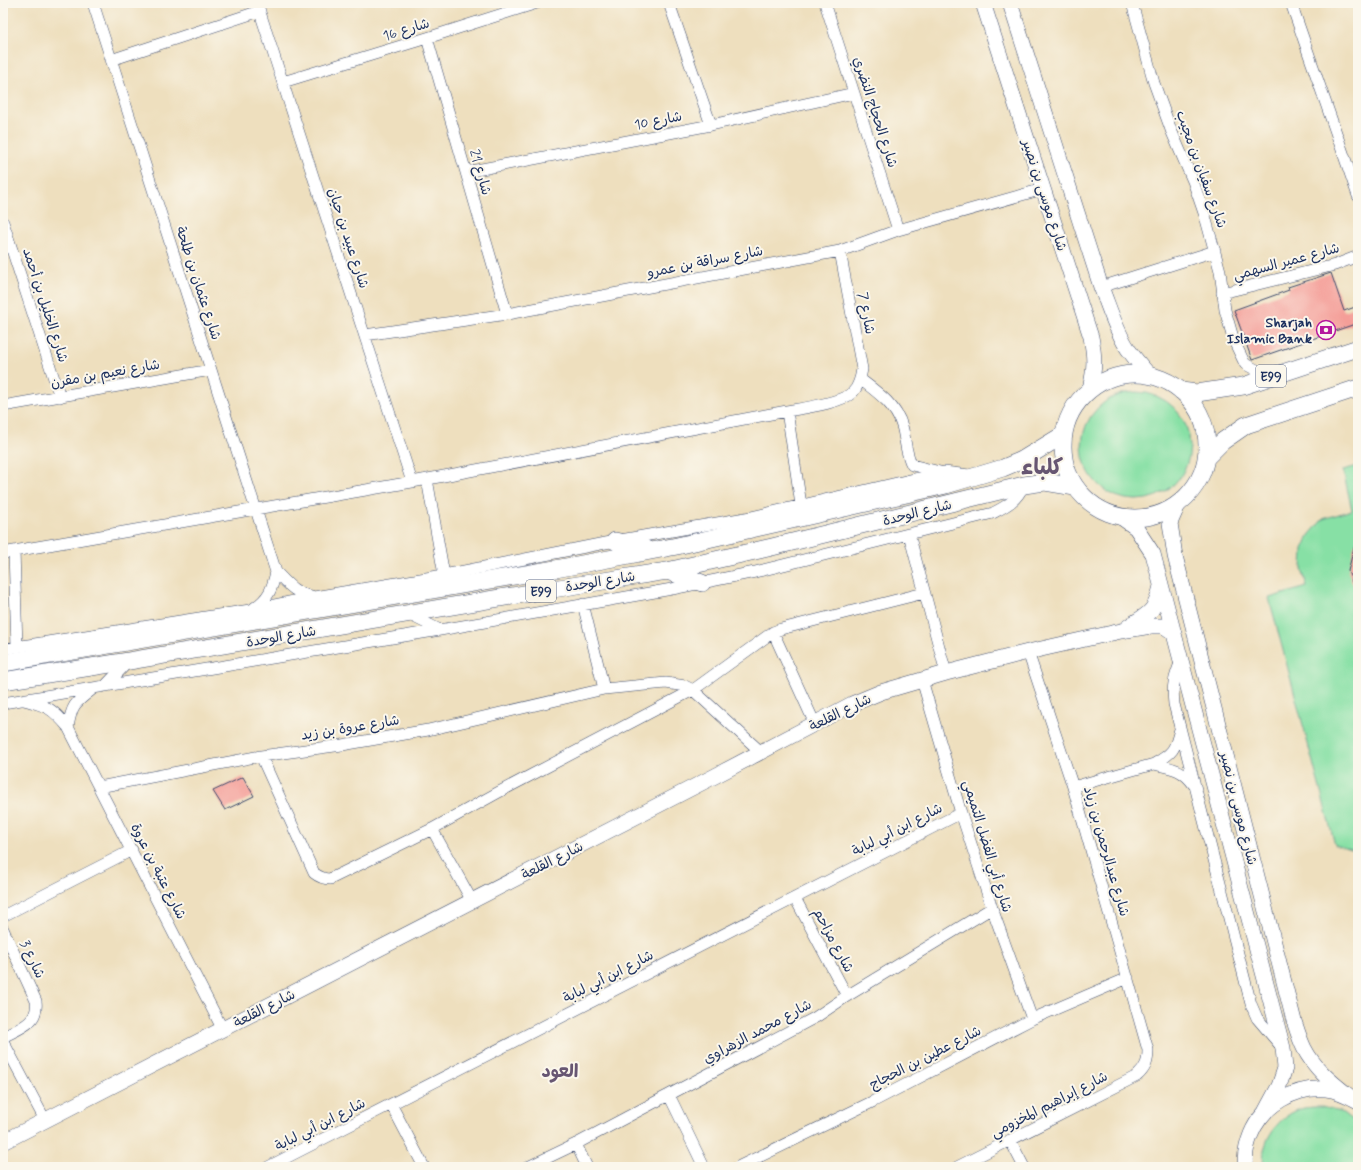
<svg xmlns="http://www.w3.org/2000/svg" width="1361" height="1170" viewBox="0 0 1361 1170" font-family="Mynerve,'Playpen Sans Arabic',sans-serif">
	<rect width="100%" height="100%" fill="#fbf7ec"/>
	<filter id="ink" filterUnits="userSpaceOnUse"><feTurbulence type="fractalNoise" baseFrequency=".025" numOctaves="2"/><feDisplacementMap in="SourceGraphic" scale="8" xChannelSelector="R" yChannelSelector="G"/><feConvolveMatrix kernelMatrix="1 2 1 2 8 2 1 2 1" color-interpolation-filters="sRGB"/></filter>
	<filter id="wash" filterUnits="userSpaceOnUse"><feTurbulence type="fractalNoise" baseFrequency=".012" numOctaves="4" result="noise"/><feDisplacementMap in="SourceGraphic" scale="16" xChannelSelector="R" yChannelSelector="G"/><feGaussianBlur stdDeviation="0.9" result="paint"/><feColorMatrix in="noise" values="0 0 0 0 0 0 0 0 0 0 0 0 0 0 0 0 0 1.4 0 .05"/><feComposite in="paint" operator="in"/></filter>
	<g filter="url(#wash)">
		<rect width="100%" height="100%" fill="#eedfbe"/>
		<!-- green -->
		<path fill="#87e0a5" stroke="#518882" d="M1082 446a54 54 0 1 1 108 0a54 54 0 1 1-108 0Z
			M1358,466V852L1335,845L1269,598L1307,587L1302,568L1303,549L1310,534L1323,519L1352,510L1343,470Z
			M1322,1107L1343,1113L1358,1125V1167H1264C1259,1142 1279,1114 1304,1108C1310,1107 1316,1107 1322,1107Z"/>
		<g id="blocks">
			<!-- building -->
			<path fill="#f49e98" d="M1331,273L1344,311L1358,306V323L1252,360L1234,310L1289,290L1288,287Z
				M1355,544H1358L1357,595L1348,571Z
				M243,777L254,796L225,810L213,791Z"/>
		</g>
	</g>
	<g filter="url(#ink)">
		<use href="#blocks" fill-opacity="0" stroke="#3b496c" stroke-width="1"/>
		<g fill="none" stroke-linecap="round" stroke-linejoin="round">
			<!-- street casing -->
			<g stroke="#3b496c" stroke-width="12">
				<path id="street" d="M93,3L276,572C288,584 294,593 311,596
					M257,3L412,482
					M669,3L711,125
					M825,3L898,230
					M1132,3L1154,83L1171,130L1193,181L1205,216L1220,271L1225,310L1234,341L1245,364L1270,377
					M1291,3L1358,196
					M427,38L507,314
					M111,60L260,11
					M283,82L427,38L537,3
					M466,172L711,125L854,93
					M3,222L60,397
					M1101,287L1215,251
					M1222,293L1335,265L1358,256
					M365,335L507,314L840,251L898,230L1043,189
					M860,379C877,392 896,405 902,426C906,439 905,453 912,465L940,472
					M3,406L211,370
					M787,411L801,505
					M427,479L444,575
					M909,534L946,673
					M14,551L412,482L787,411C804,408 842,403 853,392C859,386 861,376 862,369L840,251
					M3,553L14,551L17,647
					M583,604L604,689
					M254,608C269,598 272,589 276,572
					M408,614L440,630L672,589L755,572L993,513C1008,505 1016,501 1024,485
					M3,649L250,610L314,597L444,575L615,541L751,517L944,472L969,475
					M1181,661C1174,678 1172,685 1174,704L1251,1004L1257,1018L1280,1045
					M922,680L961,813L992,908L1032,1019
					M105,686L440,630
					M24,700C48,707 51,707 68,727L223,1030
					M3,703L105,686L129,661
					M815,724L773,632L781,629L924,593
					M68,727C72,704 75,703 93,689
					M261,756L314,873C319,877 323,879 330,879L432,829L499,792L693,690L773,632
					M1154,764C1172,768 1183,769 1194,785
					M99,787L261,756L342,745L428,730L604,689L666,683L685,686L693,690L761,752
					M1073,787L1154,764C1173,753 1175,750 1180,729
					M432,829L472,901
					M795,898L847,996
					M3,916L132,850
					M3,929L36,1001C39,1023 20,1028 3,1037
					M3,1041L45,1120
					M669,1095L704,1167
					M391,1104L424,1167
					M1010,1140L1024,1167
					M576,1144L587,1167
					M268,1167L961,813
					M528,1167L576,1144L816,1017L847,996L992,908
					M738,1167L874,1101L1032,1019L1128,978
					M957,1167L1137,1076C1146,1068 1148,1061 1148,1050L1073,787L1028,652"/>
			</g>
			<!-- secondary casing -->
			<g stroke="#3b496c" stroke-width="16">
				<path id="secondary" d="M983,3L1091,337C1095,358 1095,368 1090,389
					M1010,3L1101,287C1109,307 1116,331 1128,349C1135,359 1142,367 1150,376
					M1178,505L1170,523L1175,556L1294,1021C1297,1030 1300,1040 1304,1048C1314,1068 1331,1082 1349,1096
					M1122,518L1136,528L1153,554L1283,1048L1285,1068L1279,1086L1265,1112
					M1129,626C1150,613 1155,612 1161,586
					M3,1142L715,776L852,704L881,692L946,673L1028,652L1121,631L1151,626H1164L1174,633
					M1246,1167C1244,1156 1247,1144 1251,1134C1263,1105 1295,1086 1326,1089C1337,1090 1349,1096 1358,1101"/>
			</g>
			<!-- primary casing -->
			<g stroke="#3b496c" stroke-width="18">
				<path id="primary" d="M1063 446a72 72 0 1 1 144 0a72 72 0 1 1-144 0Z
					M1181,391L1197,393L1243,386L1358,348
					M1206,458L1223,441L1246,425L1358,388
					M615,541L646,549
					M667,571L702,583
					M3,663L561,568L677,546L946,485L1003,468L1022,460L1063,435
					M3,681L129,661L559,588L667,571L772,547L1024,485L1045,482L1075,487"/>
			</g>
			<!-- street -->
			<use href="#street" stroke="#fff" stroke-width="11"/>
			<!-- secondary -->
			<use href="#secondary" stroke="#fff" stroke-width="15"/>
			<!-- primary -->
			<use href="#primary" stroke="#fff" stroke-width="17"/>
		</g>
	</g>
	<!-- icons -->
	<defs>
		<g id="bank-ring" transform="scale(1)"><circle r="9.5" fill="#fbf7ec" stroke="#b5179e" stroke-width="1.5"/><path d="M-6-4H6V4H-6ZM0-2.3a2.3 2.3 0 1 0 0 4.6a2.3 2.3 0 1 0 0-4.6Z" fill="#b5179e"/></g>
	</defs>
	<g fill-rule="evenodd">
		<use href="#bank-ring" x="1326" y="330"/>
	</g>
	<g text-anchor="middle" stroke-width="4" stroke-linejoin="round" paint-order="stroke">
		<!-- shield labels -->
		<g fill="#fbf7ec" stroke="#5e6b89" stroke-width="1">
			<rect x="1256" y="365" width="30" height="22" rx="3"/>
			<rect x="526" y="580" width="30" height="22" rx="3"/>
		</g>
		<g font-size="13" font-weight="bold" fill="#1b2f5e">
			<text x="1271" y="381">E99</text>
			<text x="541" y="596">E99</text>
		</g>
		<!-- street labels -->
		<g font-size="14" fill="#1b2f5e" stroke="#fbf7ec">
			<text transform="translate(406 29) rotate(-17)" y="5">شارع 16</text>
			<text transform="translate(876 112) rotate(72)" y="5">شارع الحجاج النضري</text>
			<text transform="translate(658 120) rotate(-11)" y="5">شارع 10</text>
			<text transform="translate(1202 169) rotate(70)" y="5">شارع سفيان بن مجيب</text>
			<text transform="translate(481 172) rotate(74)" y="5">شارع 21</text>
			<text transform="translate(1045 195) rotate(72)" y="5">شارع موسى بن نصير</text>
			<text transform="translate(349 238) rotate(72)" y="5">شارع عبيد بن حيان</text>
			<text transform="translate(705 261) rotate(-11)" y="5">شارع سراقة بن عمرو</text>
			<text transform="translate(1286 261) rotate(-15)" y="5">شارع عمير السهمي</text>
			<text transform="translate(199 283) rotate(72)" y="5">شارع عثمان بن طلحة</text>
			<text transform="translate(46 305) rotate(72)" y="5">شارع الخليل بن أحمد</text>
			<text transform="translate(867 313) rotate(79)" y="5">شارع 7</text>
			<text transform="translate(105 373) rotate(-10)" y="5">شارع نعيم بن مقرن</text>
			<text transform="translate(917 512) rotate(-14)" y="5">شارع الوحدة</text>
			<text transform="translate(600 581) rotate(-9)" y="5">شارع الوحدة</text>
			<text transform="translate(281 636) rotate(-10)" y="5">شارع الوحدة</text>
			<text transform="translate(840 712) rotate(-26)" y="5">شارع القلعة</text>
			<text transform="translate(350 727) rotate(-9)" y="5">شارع عروة بن زيد</text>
			<text transform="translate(1239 808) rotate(76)" y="5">شارع موسى بن نصير</text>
			<text transform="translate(897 829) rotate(-27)" y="5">شارع ابن أبي لبابة</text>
			<text transform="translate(988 846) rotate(73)" y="5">شارع أبي الفضل التميمي</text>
			<text transform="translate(1107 851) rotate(74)" y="5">شارع عبدالرحمن بن زياد</text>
			<text transform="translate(552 860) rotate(-27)" y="5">شارع القلعة</text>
			<text transform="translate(159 871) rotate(63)" y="5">شارع عتبة بن عروة</text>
			<text transform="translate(834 940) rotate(62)" y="5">شارع مزاحم</text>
			<text transform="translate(33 959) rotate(65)" y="5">شارع 3</text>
			<text transform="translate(608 976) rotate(-27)" y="5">شارع ابن أبي لبابة</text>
			<text transform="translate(264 1008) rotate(-27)" y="5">شارع القلعة</text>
			<text transform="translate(757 1031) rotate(-28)" y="5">شارع محمد الزهراوي</text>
			<text transform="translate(925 1057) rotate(-27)" y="5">شارع عطين بن الحجاج</text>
			<text transform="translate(1049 1104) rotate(-27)" y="5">شارع إبراهيم المخزومي</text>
			<text transform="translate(320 1124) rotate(-27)" y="5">شارع ابن أبي لبابة</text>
		</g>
		<!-- poi labels -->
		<g font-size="14" font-weight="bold" fill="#1b2f5e" stroke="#fbf7ec" text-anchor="end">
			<text x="1312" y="327">Sharjah<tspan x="1312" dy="16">Islamic Bank</tspan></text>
		</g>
		<!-- district labels -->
		<g font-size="18" font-weight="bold" fill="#675672" stroke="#fbf7ec">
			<text x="560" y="1077">العود</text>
		</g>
		<!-- town labels -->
		<g font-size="22" font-weight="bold" fill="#675672" stroke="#fbf7ec">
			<text x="1042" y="474">كلباء</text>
		</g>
	</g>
	<!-- margin -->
	<rect width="1361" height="1170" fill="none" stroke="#fbf7ec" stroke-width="16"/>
</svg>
